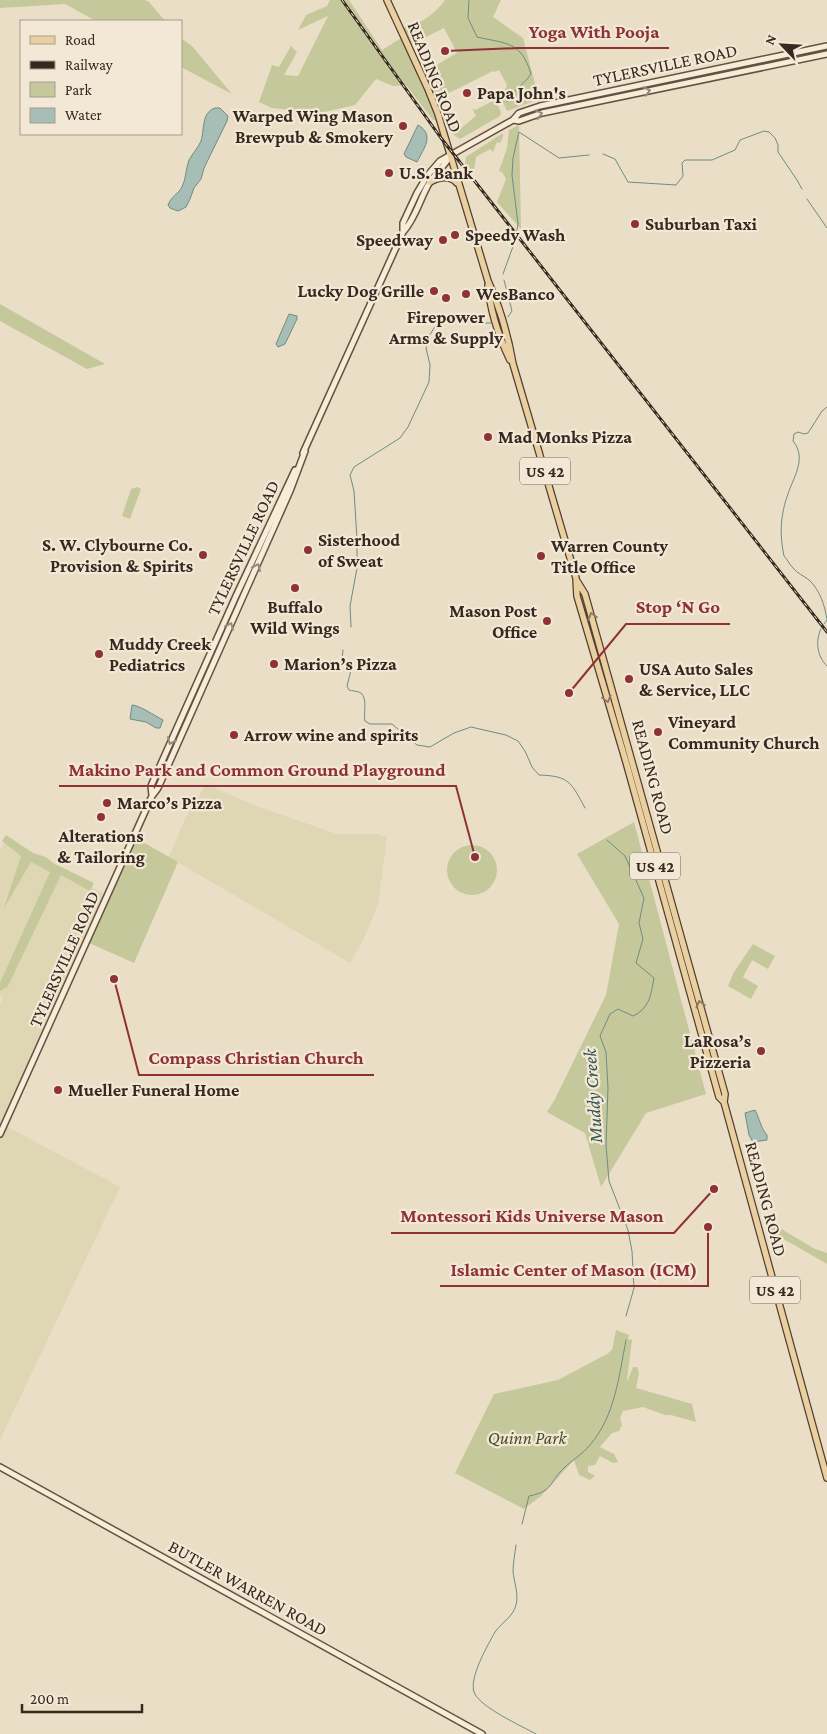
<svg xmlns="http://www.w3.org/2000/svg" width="827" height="1734" viewBox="0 0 827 1734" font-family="'Crimson Pro',serif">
	<rect width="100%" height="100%" fill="#eadec6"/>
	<!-- farmland -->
	<path fill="#dfd6b4" d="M206,784L256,806L337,834H377L387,837L378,905L365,936L350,963L169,857L185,819Z
		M5,840L108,896L4,1125L120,1187L0,1440V1004L3,998L0,996V850Z"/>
	<!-- green -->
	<path fill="#c5c89b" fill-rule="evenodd" d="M0,0H145L149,2L165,21H96L65,4L0,8Z
		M330,0H349L382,50L403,37L400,28C418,26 434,15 445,0H501L493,17L523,38L539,99L507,111L501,98L507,85L499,70L495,72L493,71L453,91L432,99L440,121L433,120L406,85L393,86L376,79L355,105L320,113L272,108L259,102L272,65L279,67L291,46L297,52L284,75L298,76L328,16L298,30L306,15L327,6ZM444,28L457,53L421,74L408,46Z
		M181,38L192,46L232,94L181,67Z
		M494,98L501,112L500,116L460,139L451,133L448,119L455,127L460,129L476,116L472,108L475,110L493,101V99Z
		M519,125L521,229L497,202L506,179L502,172L499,171L507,148L509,130Z
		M503,133V137L500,143L497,142L493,152L490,149L476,157L474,169L471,173L465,165L466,157Z
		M0,304L105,364L87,369L0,321Z
		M137,487L141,489L130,519L122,516L131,489Z
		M634,822L706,1094L646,1113L601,1187L585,1133L547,1112L555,1099L606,995L619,924L577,854Z
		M6,835L33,853L46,857L53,863L94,883L90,891L61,875L8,986L0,991V983L50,872L31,862L4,908L21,856L2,841Z
		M134,837L178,862L134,963L87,942Z
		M447 870a25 25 0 1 1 50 0a25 25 0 1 1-50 0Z
		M753,944L775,956L768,969L752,960L743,977L758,986L751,999L728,986L734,972Z
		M775,1217L778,1227L815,1249L827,1253V1264L768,1230L766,1220Z
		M616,1330L629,1335L628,1339L632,1340L627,1380H628L633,1367H637L639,1373L636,1388L692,1404L696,1422L671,1415H665L643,1407L623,1411L620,1418L622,1425L619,1431L612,1433L600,1447L614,1454L618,1462L613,1463L600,1456L595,1465L588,1466V1472L595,1476L590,1480L579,1475L574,1460L541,1496L524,1509L455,1473L494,1394L558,1380L607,1354L612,1350Z"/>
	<!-- water -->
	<path fill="#a7beb6" stroke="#6e8c83" d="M215,108H220L228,116L227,121L204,168L201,179L194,188L190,199L186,207L178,211L170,208L168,205C171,197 178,194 182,187C186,179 186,168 189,160C193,153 198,148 201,141C205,128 201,113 215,108Z
		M418,125C435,135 424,148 417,162L406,157L404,154Z
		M289,314L297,316V319L285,344L278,347L276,344Z
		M132,705C139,705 155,716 163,720L160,728H156L146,722L130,719Z
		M755,1110C759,1117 761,1129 767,1135V1140L753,1142L749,1135L745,1113Z"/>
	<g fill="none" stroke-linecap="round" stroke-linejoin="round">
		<!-- stream -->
		<path stroke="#6e8c83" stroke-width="1" d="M469,0L468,18L477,37C507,44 521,41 531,74C523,86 513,89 507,102
			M603,154L615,159L628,182L676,185L683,176L682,163L685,160H712L735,150L740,140L764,131L769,132L775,138L778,145V152L797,180L802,189
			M807,199L827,228
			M503,274L515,241L518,224L512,175L513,158L519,132L559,158L589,155
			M504,280L512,311L508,317
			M824,624L827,620C825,606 820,590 809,580C804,576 797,573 793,568C789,564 788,560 784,556C781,541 780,527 783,512C784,507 785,502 787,497C792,479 808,459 793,441L794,434L798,432L804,434L808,433L822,411L827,407
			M351,627L350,606L357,568V539L354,491L350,475L354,467L400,438L408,427L429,382L430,365L426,348L429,336L436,325L445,318H451L473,323H491
			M821,629C815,640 817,657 827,666
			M343,650L342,660L351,670L347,686L349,690C352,691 358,691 361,693C368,699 363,714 365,721L370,724H392L417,745L430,747L454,733L471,727L506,735L518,741L525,751L532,767L539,775C569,776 571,782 585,808
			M607,840L625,856L644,898L639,923L643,939L636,963L654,978C651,994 650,1008 633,1016L618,1009L610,1014L600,1036L606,1052L608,1088L606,1145L609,1181L628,1230L632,1251L634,1288L626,1316
			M522,1524L529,1496C554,1491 549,1482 564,1468C572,1460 583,1454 590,1445C615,1416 619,1376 626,1340
			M516,1545C515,1554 513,1563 513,1571C514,1583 519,1594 516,1605C513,1617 502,1622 495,1632C488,1645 469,1677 474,1692C479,1707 522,1726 536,1734"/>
		<!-- secondary casing -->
		<g stroke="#665140" stroke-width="8">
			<path id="secondary" d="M513,120L519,121L542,113L827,54
				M403,231V223L417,193L427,176L440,161L513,120L519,113L540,106L827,46
				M303,453L403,232C415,219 419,202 427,187C433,175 444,167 450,156
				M152,795L151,786L236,596L295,470
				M0,1134L152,796L158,788L290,491L305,451
				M0,1467L482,1734"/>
		</g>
		<!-- primary casing -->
		<g stroke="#523f31" stroke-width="8">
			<path id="primary" d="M387,0L428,89L438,114L488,281C500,307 508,336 513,364L576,578L577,596L626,762L719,1097L724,1102L827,1478
				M430,182C439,177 449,174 457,183
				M488,285C490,310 499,337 510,360
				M577,581L585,594L725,1094L724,1102"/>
		</g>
		<!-- secondary -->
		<use href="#secondary" stroke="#f6ecd8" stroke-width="5"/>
		<!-- primary -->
		<use href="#primary" stroke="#ead0a1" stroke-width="5.5"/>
		<!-- rail casing -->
		<g stroke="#362920" stroke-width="3">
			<path id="rail" d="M342,0L441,138L827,632"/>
		</g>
		<!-- rail -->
		<use href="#rail" stroke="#f2e8d5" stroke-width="1" stroke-dasharray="4" stroke-linecap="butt"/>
	</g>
	<!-- one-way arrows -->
	<defs><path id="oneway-chevron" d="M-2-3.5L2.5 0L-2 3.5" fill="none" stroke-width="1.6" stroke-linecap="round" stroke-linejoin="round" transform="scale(1.25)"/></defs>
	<g stroke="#968a7c">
		<use href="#oneway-chevron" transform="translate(647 91) rotate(-12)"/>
		<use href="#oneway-chevron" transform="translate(539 114) rotate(-15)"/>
		<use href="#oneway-chevron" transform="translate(257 567) rotate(-66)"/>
		<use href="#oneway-chevron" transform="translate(230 626) rotate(-65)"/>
		<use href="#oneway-chevron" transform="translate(171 741) rotate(114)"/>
	</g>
	<g stroke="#907c60">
		<use href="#oneway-chevron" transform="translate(592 616) rotate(-106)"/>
		<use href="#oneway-chevron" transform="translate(607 699) rotate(75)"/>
		<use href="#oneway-chevron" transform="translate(700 1004) rotate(-105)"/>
	</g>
	<!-- markers -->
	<g fill="#8e3238" stroke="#f2e8d5" stroke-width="2">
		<circle cx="467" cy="93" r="5"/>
		<circle cx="403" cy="126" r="5"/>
		<circle cx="389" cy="173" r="5"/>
		<circle cx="635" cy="224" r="5"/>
		<circle cx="455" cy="235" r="5"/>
		<circle cx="443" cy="240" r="5"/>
		<circle cx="434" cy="291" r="5"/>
		<circle cx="466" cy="294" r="5"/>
		<circle cx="446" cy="298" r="5"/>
		<circle cx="488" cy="437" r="5"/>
		<circle cx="308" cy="550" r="5"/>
		<circle cx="203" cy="555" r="5"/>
		<circle cx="541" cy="556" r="5"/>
		<circle cx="295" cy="588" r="5"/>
		<circle cx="547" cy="621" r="5"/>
		<circle cx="99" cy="654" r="5"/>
		<circle cx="274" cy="664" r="5"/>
		<circle cx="629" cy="679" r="5"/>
		<circle cx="658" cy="732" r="5"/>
		<circle cx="234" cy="735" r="5"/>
		<circle cx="107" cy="803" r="5"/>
		<circle cx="101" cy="817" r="5"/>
		<circle cx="761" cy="1051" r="5"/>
		<circle cx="58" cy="1090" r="5"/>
	</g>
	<g text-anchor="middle" stroke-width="4.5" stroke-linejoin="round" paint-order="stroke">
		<!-- shield labels -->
		<g fill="#f2e8d5" stroke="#6e6256" stroke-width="1">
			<rect x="520" y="457.5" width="50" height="27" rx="4"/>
			<rect x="630" y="852.5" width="50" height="27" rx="4"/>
			<rect x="750" y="1276.5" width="50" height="27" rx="4"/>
		</g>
		<g font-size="16" font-weight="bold" fill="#362920">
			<text x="545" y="477">US 42</text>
			<text x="655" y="872">US 42</text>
			<text x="775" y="1296">US 42</text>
		</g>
		<!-- street labels -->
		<g font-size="18" fill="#362920" stroke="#f2e8d5">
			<text transform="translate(665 65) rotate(-12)" y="6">TYLERSVILLE ROAD</text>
			<text transform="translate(435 77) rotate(68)" y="6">READING ROAD</text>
			<text transform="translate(243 548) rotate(-65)" y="6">TYLERSVILLE ROAD</text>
			<text transform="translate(653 777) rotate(75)" y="6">READING ROAD</text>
			<text transform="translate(64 959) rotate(-66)" y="6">TYLERSVILLE ROAD</text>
			<text transform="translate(766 1199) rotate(75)" y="6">READING ROAD</text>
			<text transform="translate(248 1588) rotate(29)" y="6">BUTLER WARREN ROAD</text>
		</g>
		<!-- poi labels -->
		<g font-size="18" font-weight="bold" fill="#362920" stroke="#f2e8d5" text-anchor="start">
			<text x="477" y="99">Papa John's</text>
			<text x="393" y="122" text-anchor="end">Warped Wing Mason<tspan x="393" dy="21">Brewpub &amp; Smokery</tspan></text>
			<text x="399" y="179">U.S. Bank</text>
			<text x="645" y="230">Suburban Taxi</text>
			<text x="465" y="241">Speedy Wash</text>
			<text x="433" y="246" text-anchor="end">Speedway</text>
			<text x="424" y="297" text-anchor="end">Lucky Dog Grille</text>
			<text x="476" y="300">WesBanco</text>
			<text x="446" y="323" text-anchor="middle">Firepower<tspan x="446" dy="21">Arms &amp; Supply</tspan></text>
			<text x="498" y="443">Mad Monks Pizza</text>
			<text x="318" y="546">Sisterhood<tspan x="318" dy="21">of Sweat</tspan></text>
			<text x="193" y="551" text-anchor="end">S. W. Clybourne Co.<tspan x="193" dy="21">Provision &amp; Spirits</tspan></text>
			<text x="551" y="552">Warren County<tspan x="551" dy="21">Title Office</tspan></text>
			<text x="295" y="613" text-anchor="middle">Buffalo<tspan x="295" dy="21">Wild Wings</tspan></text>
			<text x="537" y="617" text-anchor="end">Mason Post<tspan x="537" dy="21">Office</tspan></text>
			<text x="109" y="650">Muddy Creek<tspan x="109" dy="21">Pediatrics</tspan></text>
			<text x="284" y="670">Marion’s Pizza</text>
			<text x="639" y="675">USA Auto Sales<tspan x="639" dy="21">&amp; Service, LLC</tspan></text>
			<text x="668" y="728">Vineyard<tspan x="668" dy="21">Community Church</tspan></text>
			<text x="244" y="741">Arrow wine and spirits</text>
			<text x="117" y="809">Marco’s Pizza</text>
			<text x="101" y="842" text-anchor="middle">Alterations<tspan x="101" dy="21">&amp; Tailoring</tspan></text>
			<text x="751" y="1047" text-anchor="end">LaRosa’s<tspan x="751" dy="21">Pizzeria</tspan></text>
			<text x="68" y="1096">Mueller Funeral Home</text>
		</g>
		<!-- park labels -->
		<g font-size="18" font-style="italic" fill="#485028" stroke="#f2e8d5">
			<text x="527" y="1444">Quinn Park</text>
		</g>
		<!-- water labels -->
		<g font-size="19" font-style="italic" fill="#305450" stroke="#f2e8d5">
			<text transform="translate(592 1096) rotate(-94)" y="7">Muddy Creek</text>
		</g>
	</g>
	<!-- callouts -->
	<path fill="none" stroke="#8e3238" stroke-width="2" d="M445 51L518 48H669M569 693L626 624H730M475 857L456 786H59M114 979L139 1075H374M714 1189L674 1233H391M708 1227L708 1286H440"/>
	<g fill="#8e3238" stroke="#f2e8d5" stroke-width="2">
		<circle cx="445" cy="51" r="5"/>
		<circle cx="569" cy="693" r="5"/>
		<circle cx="475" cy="857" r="5"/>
		<circle cx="114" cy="979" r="5"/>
		<circle cx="714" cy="1189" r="5"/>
		<circle cx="708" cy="1227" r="5"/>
	</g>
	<g font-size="19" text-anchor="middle" font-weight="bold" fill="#8e3238" stroke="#f2e8d5" stroke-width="4.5" stroke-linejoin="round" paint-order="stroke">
		<text x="594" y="38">Yoga With Pooja</text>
		<text x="678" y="613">Stop ‘N Go</text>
		<text x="257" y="776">Makino Park and Common Ground Playground</text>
		<text x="256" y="1064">Compass Christian Church</text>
		<text x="532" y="1222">Montessori Kids Universe Mason</text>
		<text x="574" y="1276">Islamic Center of Mason (ICM)</text>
	</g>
	<!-- legend -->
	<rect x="20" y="20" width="162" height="115" fill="#f2e8d5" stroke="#a79c8d"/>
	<rect x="30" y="36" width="25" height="8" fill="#ead0a1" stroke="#a79c8d"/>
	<text x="65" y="45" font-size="15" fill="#362920">Road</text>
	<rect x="30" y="61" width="25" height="8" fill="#362920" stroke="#a79c8d"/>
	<text x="65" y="70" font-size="15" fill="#362920">Railway</text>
	<rect x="30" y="82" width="25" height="15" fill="#c5c89b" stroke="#a79c8d"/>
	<text x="65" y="95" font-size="15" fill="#362920">Park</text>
	<rect x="30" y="108" width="25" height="15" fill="#a7beb6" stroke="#a79c8d"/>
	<text x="65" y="120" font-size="15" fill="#362920">Water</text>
	<!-- north arrow -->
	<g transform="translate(782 45) rotate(295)" stroke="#f2e8d5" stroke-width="4" paint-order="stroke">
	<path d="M0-4L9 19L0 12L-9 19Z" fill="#362920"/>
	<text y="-8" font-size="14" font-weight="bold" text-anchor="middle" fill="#362920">N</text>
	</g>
	<!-- scale -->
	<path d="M22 1704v8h120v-8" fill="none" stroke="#362920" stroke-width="2.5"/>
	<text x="30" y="1704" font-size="15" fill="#362920" stroke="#f2e8d5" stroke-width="4" paint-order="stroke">200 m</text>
</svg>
